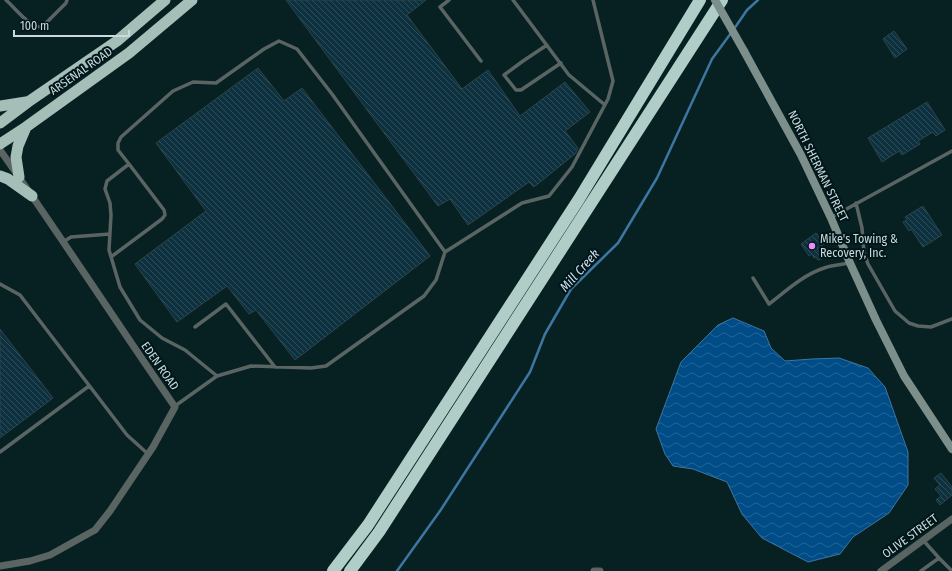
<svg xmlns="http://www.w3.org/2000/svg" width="952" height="571" viewBox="0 0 952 571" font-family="'Fira Sans Condensed',sans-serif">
	<defs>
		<pattern id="water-waves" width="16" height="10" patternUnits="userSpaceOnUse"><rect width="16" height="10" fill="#004c87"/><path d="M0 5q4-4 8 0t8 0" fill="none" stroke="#246597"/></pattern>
		<pattern id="building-back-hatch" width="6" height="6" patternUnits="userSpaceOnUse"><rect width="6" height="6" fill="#0d313f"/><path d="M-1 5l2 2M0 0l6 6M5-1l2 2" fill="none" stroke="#2f4e5a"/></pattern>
	</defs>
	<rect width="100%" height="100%" fill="#072123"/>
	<!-- water -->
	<path fill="url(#water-waves)" stroke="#3d76a0" d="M733,318L764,331L771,348L785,361L812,359L839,358L868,368L885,387L908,452V485L889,513L853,537L840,554L808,562L762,538L742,514L727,482L693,469L673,466L665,454L656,429L681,362L718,325Z"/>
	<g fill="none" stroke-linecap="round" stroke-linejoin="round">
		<!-- stream -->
		<path stroke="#3d76a0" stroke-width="2.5" d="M734,29L747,10L758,0
			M397,571L440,511L530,372L545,334L571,289L618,243L657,178L712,59L731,33"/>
	</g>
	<!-- building -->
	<path fill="url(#building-back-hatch)" stroke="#2e434c" d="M286,0H426L407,15L462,89L488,70L520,116L565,82L590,112L565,131L578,148L576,153L534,187L529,182L468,225L450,199L438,206Z
		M894,31L907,49L895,58L883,39Z
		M258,68L284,101L302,88L430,256L295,360L256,310L249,314L227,286L177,322L135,264L206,211L156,143Z
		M927,102L945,130L936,136L933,132L918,141L920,144L902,155L899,151L882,162L868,138Z
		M923,206L942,235L923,247L911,229L909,231L903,222L907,220L905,217Z
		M816,233L824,244L817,249L823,258L818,260L816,257L814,258L812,254L809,256L801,244Z
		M0,329L53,398L0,438Z
		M941,473L952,487V495L940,505L936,500L941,496L935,489L940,485L934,478Z"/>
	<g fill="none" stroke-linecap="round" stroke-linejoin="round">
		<!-- service -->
		<path stroke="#5a6563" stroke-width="3.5" d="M6,0C15,8 30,28 42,27L66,3L67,0
			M449,0L440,7L481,61
			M513,0L569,75L605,105
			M547,45L523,61L504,75L516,90H521L561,63
			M129,164L118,150V143L121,137L173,91L193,82L216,83L264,49L279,41L297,49L332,94L445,252
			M856,203L862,228L864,253L868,264L895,311L909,323L918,326L931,327L952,319
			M832,217L952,151
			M63,242L71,237L110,234
			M111,257L162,219L165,215L164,210L129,164L107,181L105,189L110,203L111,215L109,250L120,287L140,320L162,338L185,350L217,376
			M753,278L769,304C786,291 803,275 824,268C832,265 841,265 849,263
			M0,284L20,295L127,435L148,454
			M195,327L226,304L275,367
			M175,406L217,376L251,366L311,368L326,366L424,296L436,280L445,252L522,203L549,196L572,167L608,99L613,81L593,0
			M0,452L89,386
			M923,540L939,558L952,571
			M921,571L939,558"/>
		<!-- minor -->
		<path stroke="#5a6563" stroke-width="7" d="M0,150C60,235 116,322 175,407L153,447L110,511L95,530L50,555L30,561L0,566
			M594,571H600
			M881,571L952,519"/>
		<!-- secondary -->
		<path stroke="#7d8f8b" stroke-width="8" d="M744,51L801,155L831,218L850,263L876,320L904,376L952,449"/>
		<!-- trunk -->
		<path stroke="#a5beb8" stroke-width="11" d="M0,106L26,102
			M0,123L28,102L117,41L165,0
			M0,144L26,127L129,53L192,0
			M0,176L8,179L32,196
			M19,177L16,157L18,146L26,127"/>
		<!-- motorway -->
		<path stroke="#b1cdc7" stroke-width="12" d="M333,571L368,525L579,199L700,0
			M350,571L379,532L722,0"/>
		<!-- secondary-bridge -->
		<path stroke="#7d8f8b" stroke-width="8" d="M715,0L744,51"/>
	</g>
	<!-- markers -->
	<circle fill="#eb8dfc" stroke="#00171a" stroke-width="1.5" cx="812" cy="246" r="4"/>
	<g text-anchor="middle" stroke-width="4" stroke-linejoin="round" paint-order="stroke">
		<!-- street labels -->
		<g font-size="12" fill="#cbd9db" stroke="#00171a">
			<text transform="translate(81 71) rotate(-35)" y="4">ARSENAL ROAD</text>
			<text transform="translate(818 166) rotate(64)" y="4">NORTH SHERMAN STREET</text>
			<text transform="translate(160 366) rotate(55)" y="4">EDEN ROAD</text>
			<text transform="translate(910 536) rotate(-36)" y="4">OLIVE STREET</text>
		</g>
		<!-- poi labels -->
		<g font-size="12" fill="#cbd9db" stroke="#00171a" text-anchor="start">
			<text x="820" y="243">Mike's Towing &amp;<tspan x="820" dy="14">Recovery, Inc.</tspan></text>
		</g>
		<!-- water labels -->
		<g font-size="13" font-style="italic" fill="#cfdff1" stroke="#00171a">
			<text transform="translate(579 270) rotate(-48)" y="5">Mill Creek</text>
		</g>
	</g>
	<!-- scale -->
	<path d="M14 30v6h115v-6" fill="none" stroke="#cbd9db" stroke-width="2"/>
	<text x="20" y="30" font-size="12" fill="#cbd9db" stroke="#00171a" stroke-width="3" paint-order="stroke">100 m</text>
</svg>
